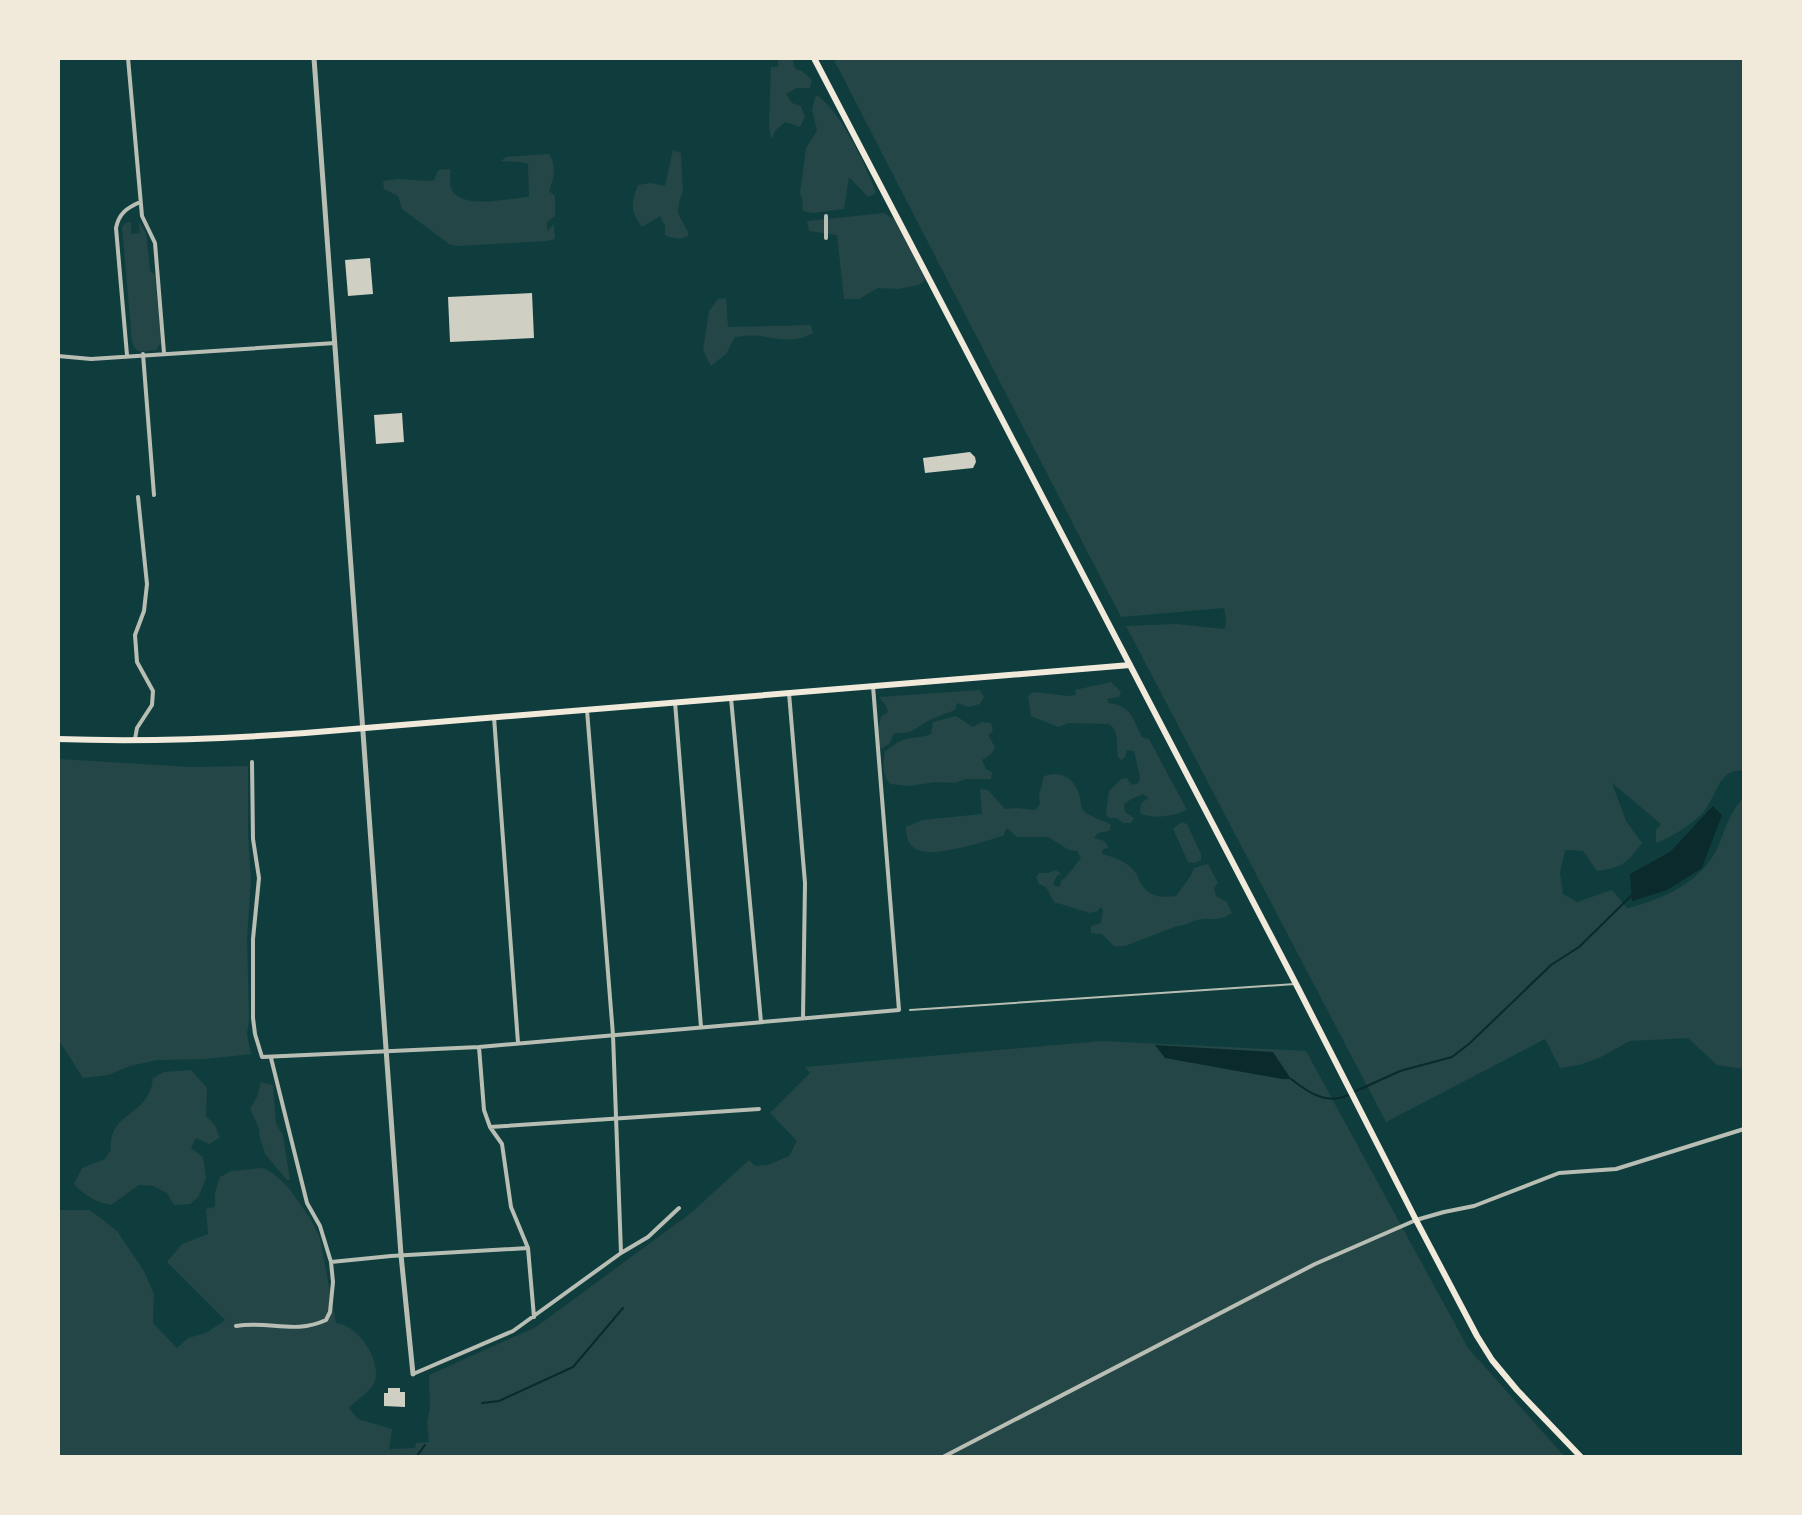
<svg xmlns="http://www.w3.org/2000/svg" width="1802" height="1515" viewBox="0 0 1802 1515" font-family="'Alegreya Sans',sans-serif">
	<rect width="100%" height="100%" fill="#0f3d3e"/>
	<!-- green -->
	<path fill="#244646" d="M778,58H792L795,69L802,71L812,80L810,88H797L786,94L792,103L801,106L805,117L800,127L785,122L776,130L771,139L769,124L771,67H778Z
		M833,58H1744V771C1720,767 1717,794 1705,810C1695,823 1672,837 1656,843V830L1661,824L1612,783L1626,821L1642,843C1626,864 1623,867 1597,871L1583,851L1565,850L1560,873L1563,894L1577,902L1612,890L1627,908C1662,900 1702,882 1718,847C1725,830 1730,811 1744,797V1069L1717,1065L1688,1038L1630,1041L1599,1058L1579,1065L1560,1068L1545,1039L1386,1122L1126,626L1176,624L1225,629L1226,619L1224,608L1121,617Z
		M816,95C839,108 867,167 876,193L868,197L849,177L844,209L813,213L803,211L802,198L800,193L806,148L817,131L812,109Z
		M673,150L681,153L683,191L679,202L678,213L688,232V236C680,240 673,239 665,235V226L660,216L642,227C630,210 631,204 638,185L651,183L665,186Z
		M549,154C557,166 554,178 549,191L555,196V216L547,222V231L554,224L555,239L547,241L456,246L449,244L402,209L398,196L384,189L383,181L398,179L428,181L434,180L438,170L450,169C451,175 449,182 451,188C460,211 509,198 529,197L528,164L520,162L501,161L506,157Z
		M884,213L898,222L925,280L919,285L898,289L878,288L859,299H844L837,235L809,231L807,221Z
		M131,222V234L140,233L139,222L146,233L150,271L155,275L161,343L156,350C143,351 136,356 132,341L122,227L125,223Z
		M726,298L728,327L811,325L813,333C795,343 781,339 761,336C753,335 743,336 735,337L726,354L711,366L703,350L709,311L718,299Z
		M1111,682L1121,692L1119,697L1107,699L1109,703C1133,707 1132,718 1142,737L1149,739L1187,810C1173,816 1154,820 1140,813L1141,803L1149,798L1143,794L1133,798L1124,804L1125,812L1134,818L1131,823H1123L1117,818H1109L1106,814L1109,791L1121,779L1127,778L1132,785L1139,783L1140,777L1134,751L1127,750L1125,757L1121,760L1118,757C1116,745 1120,731 1109,724L1069,723L1058,727L1031,716L1028,696L1033,692L1068,696L1076,695L1075,690Z
		M980,690L984,697L980,704L969,707L957,703L955,710C947,713 938,716 930,720C914,728 915,734 894,733L890,743L881,749L878,748L876,739L881,717L888,712L886,706L879,697Z
		M956,716L973,727L982,722L991,723L993,731L988,735L995,747L991,754L982,760L986,769L992,772L991,779H966L955,783L936,782L909,786L890,784C882,775 883,763 885,751C892,748 896,742 903,740C912,737 922,738 931,734L933,722Z
		M58,759L191,767L248,766V834L251,881L247,937L249,1018L247,1035L251,1054L206,1059L157,1060L130,1066L108,1075L83,1078L58,1039Z
		M1053,774C1068,774 1076,782 1080,797C1081,802 1080,805 1083,810C1087,816 1104,820 1111,825L1109,831L1098,833L1094,838L1104,841L1109,847L1102,850V854C1115,857 1128,862 1136,873C1138,876 1139,881 1141,884C1150,897 1161,898 1176,896L1190,877L1194,868L1208,864L1218,883L1214,888L1216,896L1227,902L1232,913C1214,924 1213,916 1197,920C1189,922 1185,926 1177,926L1125,946H1114L1102,934L1091,933V926L1101,923L1103,910L1100,907L1098,911L1090,913L1054,902L1046,887L1039,884L1036,878L1039,873H1048L1055,870L1061,873L1056,877L1053,885L1060,887L1061,881L1066,877L1081,858L1077,851L1069,850L1048,837H1017L1007,828L1003,836C984,841 933,859 916,849C908,845 906,836 906,827L923,820L982,814L980,789L988,790L1005,809L1016,808L1035,810L1040,804L1039,795L1044,776Z
		M1181,822L1187,824L1201,854V860L1195,863L1188,862L1173,829Z
		M1102,1041L1306,1051L1468,1348L1565,1457H58V1210H90L117,1231L144,1271L154,1294L153,1323L177,1348L188,1338L206,1333L225,1320L167,1262L182,1244L208,1234L206,1209L215,1207V1193L220,1177L231,1171L263,1168L274,1174L288,1187L310,1218L320,1238L336,1323C358,1325 381,1359 375,1381C372,1391 356,1400 349,1408L358,1419L392,1429L389,1450L392,1449L415,1448L416,1443L429,1442L427,1423L430,1409L429,1375L536,1327L691,1213L749,1160L755,1166L768,1165L789,1156L797,1141L770,1113L810,1073L805,1067Z
		M191,1070L207,1088L206,1116L215,1125L220,1138L209,1144L196,1138L191,1148L203,1157L206,1178L198,1197L190,1204L174,1205L167,1193L153,1186L139,1185L111,1205C94,1201 85,1196 74,1184L82,1168L105,1159L111,1150C108,1116 139,1117 150,1091C152,1087 152,1083 153,1078L164,1072Z
		M261,1082L273,1085L276,1124L283,1135L290,1180H287L265,1154L260,1138L259,1128L250,1109L257,1097Z"/>
	<!-- water -->
	<path fill="#0a2a2b" d="M1713,806L1722,815L1702,868L1667,890L1632,901L1630,874L1670,852Z
		M1155,1045L1273,1052L1291,1079H1282L1165,1058Z"/>
	<g fill="none" stroke-linecap="round" stroke-linejoin="round">
		<!-- stream -->
		<path stroke="#0a2a2b" stroke-width="2" d="M1291,1079C1309,1093 1326,1105 1349,1095
			M1354,1092L1400,1071L1452,1057L1470,1043L1551,965L1579,947L1632,895
			M482,1403L499,1401L573,1367L623,1308
			M416,1457L425,1445"/>
	</g>
	<!-- building -->
	<path fill="#cfcfc3" d="M370,258L373,294L348,296L345,260Z
		M532,293L534,338L450,342L448,297Z
		M402,413L404,442L376,444L374,415Z
		M970,452L975,457L976,462L973,468L925,473L923,458Z
		M388,1388H400V1392H405V1407L384,1406V1393H388Z"/>
	<g fill="none" stroke-linecap="round" stroke-linejoin="round">
		<!-- service -->
		<path stroke="#b8beb3" stroke-width="2" d="M910,1010L1295,984"/>
		<!-- minor -->
		<path stroke="#b8beb3" stroke-width="4" d="M128,58L142,216L155,243L164,353
			M826,216V238
			M143,354L154,495
			M127,355L116,228C119,213 127,208 140,202
			M58,356L91,359L335,343
			M789,693L805,883L803,1018
			M731,698L761,1022
			M675,702L701,1027
			M587,710L613,1035L621,1253
			M494,717L518,1043
			M135,739L137,728L152,705L153,691L137,662L135,635L144,611L147,584L138,497
			M252,762L253,839L259,878L253,939V1018L255,1034L262,1057L479,1047L899,1010L873,686
			M479,1047L484,1110L490,1127L502,1144L511,1207L528,1248L534,1317
			M490,1127L759,1109
			M331,1262L391,1256L528,1248
			M236,1326C269,1320 294,1335 326,1320L330,1312L333,1282L331,1262L320,1226L307,1203L271,1058
			M413,1374L513,1331L621,1253L648,1237L679,1208
			M943,1457L1315,1264L1416,1220L1444,1212L1474,1206L1559,1173L1616,1169L1744,1129"/>
		<!-- tertiary -->
		<path stroke="#b8beb3" stroke-width="5" d="M314,58L401,1255L413,1374"/>
		<!-- primary -->
		<path stroke="#f1e9da" stroke-width="6" d="M814,58L1296,984L1416,1220L1477,1336L1492,1360L1517,1390L1581,1457
			M58,739C141,742 223,739 305,733L1130,665"/>
	</g>
	<!-- border -->
	<rect width="1802" height="1515" fill="none" stroke="#f1e9da" stroke-width="120"/>
</svg>
